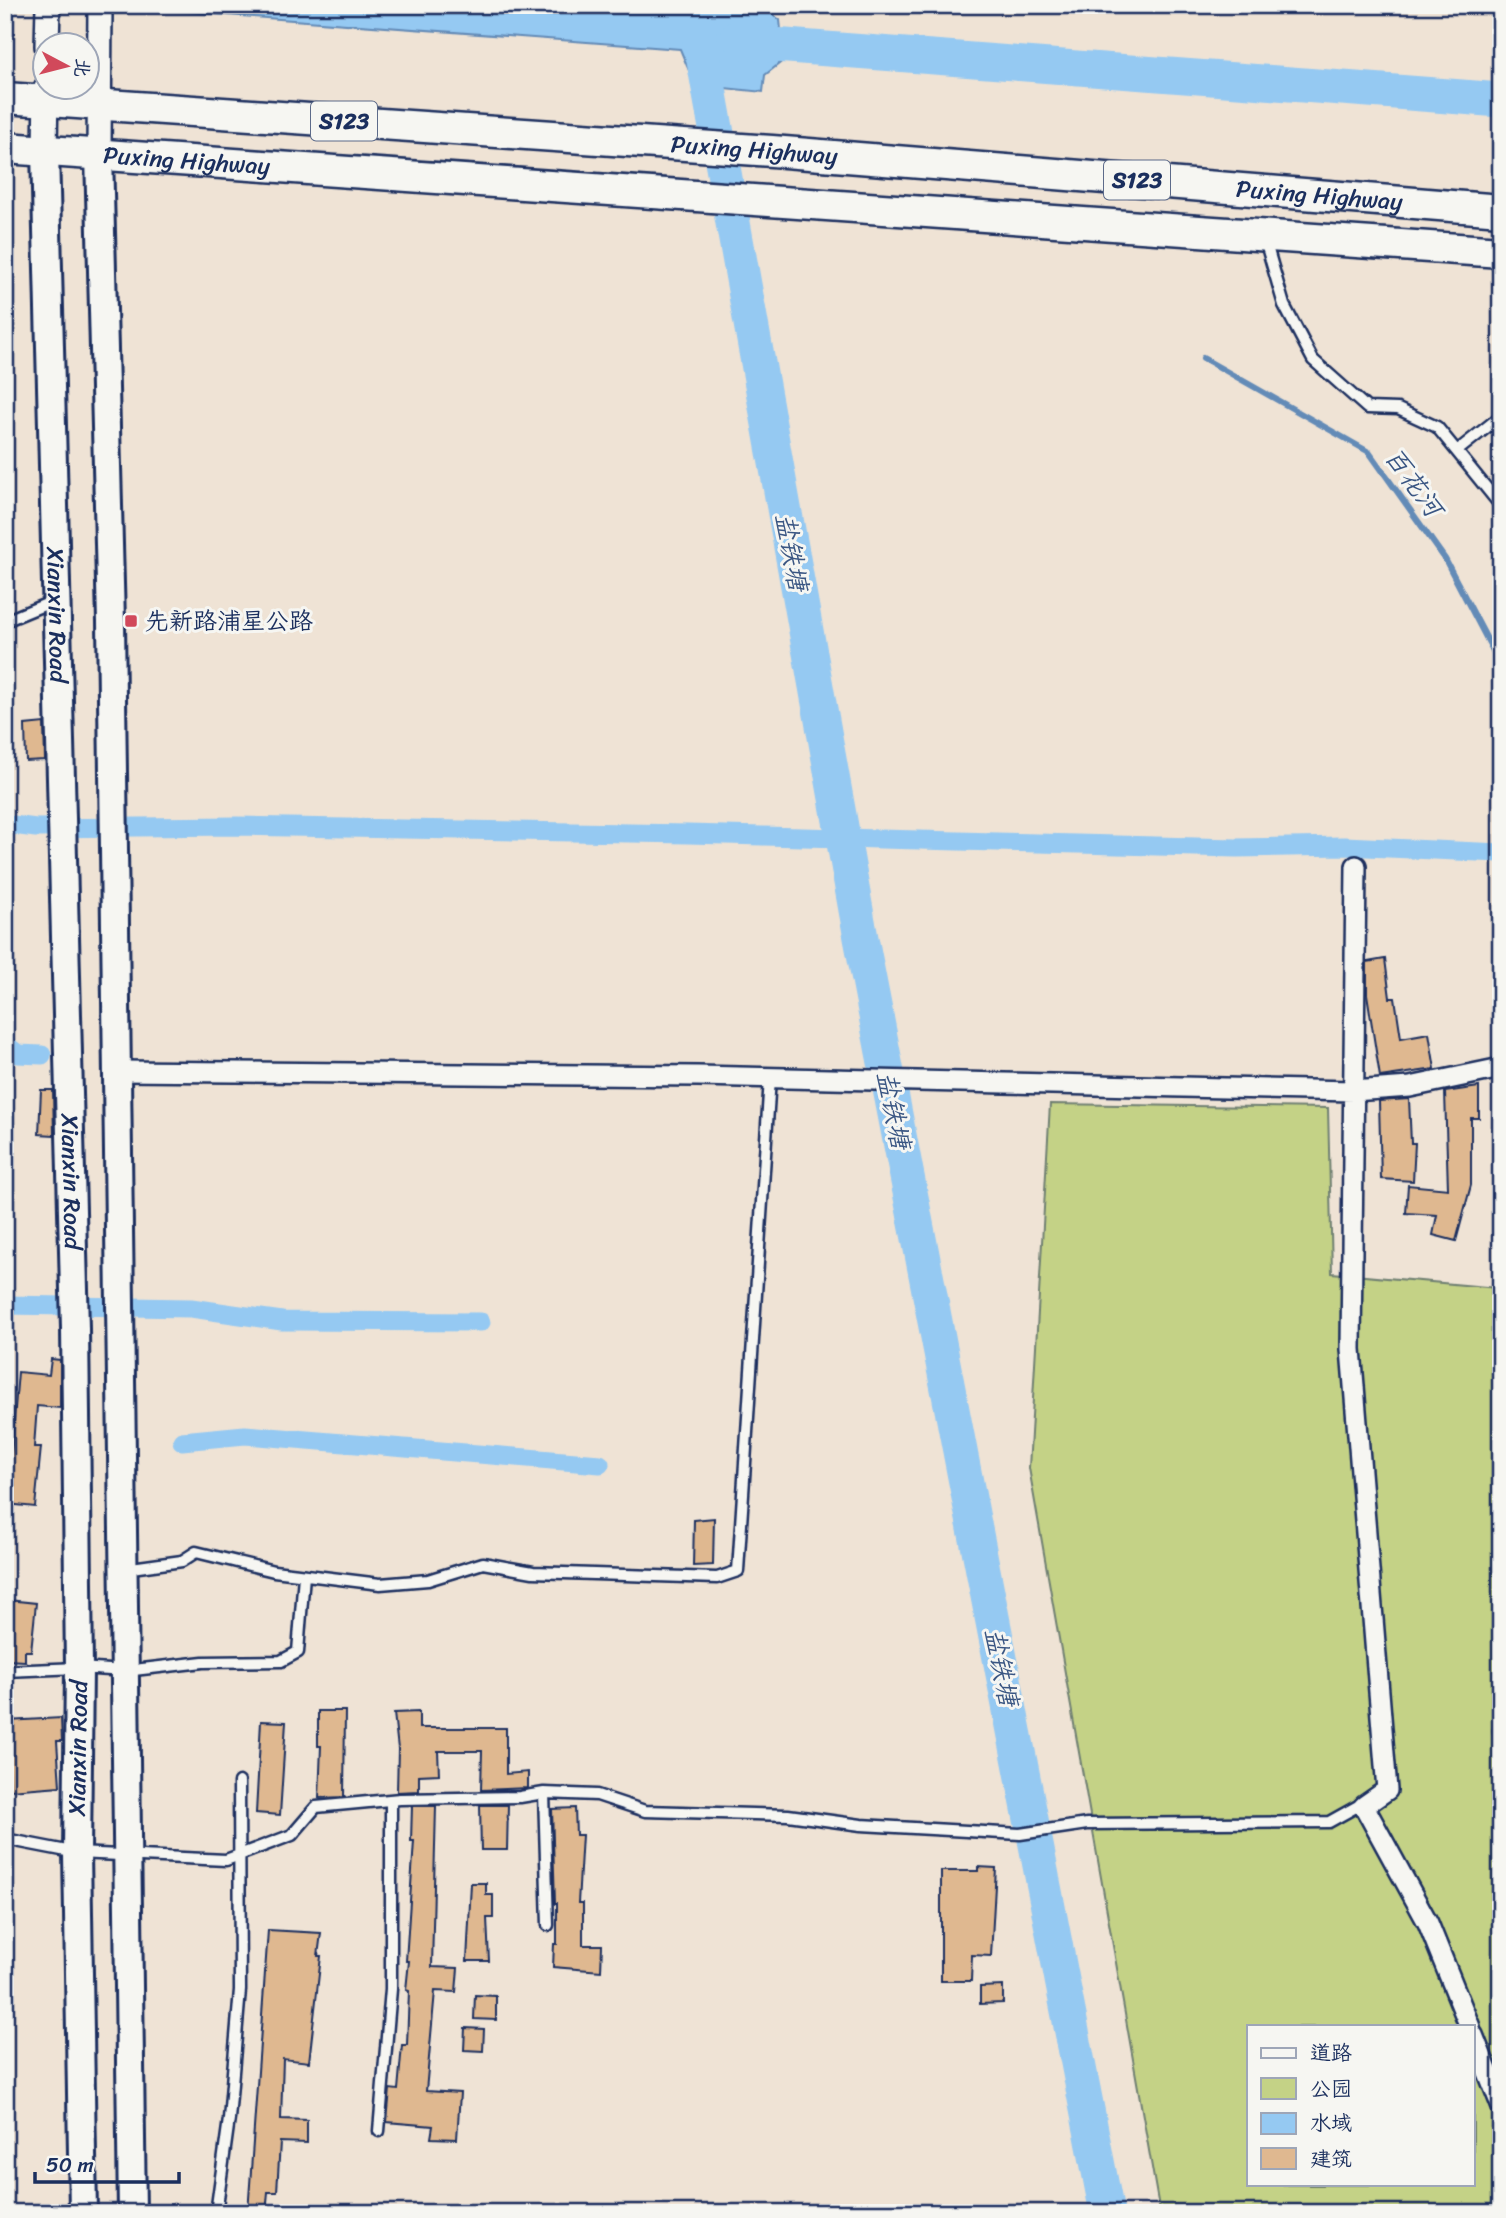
<svg xmlns="http://www.w3.org/2000/svg" width="1506" height="2218" viewBox="0 0 1506 2218" font-family="Sriracha,'LXGW WenKai TC',sans-serif">
	<rect width="100%" height="100%" fill="#efe3d5"/>
	<filter id="ink" filterUnits="userSpaceOnUse"><feTurbulence type="fractalNoise" baseFrequency=".0143" numOctaves="2"/><feDisplacementMap in="SourceGraphic" scale="14" xChannelSelector="R" yChannelSelector="G"/><feConvolveMatrix kernelMatrix="1 2 1 2 8 2 1 2 1" color-interpolation-filters="sRGB"/></filter>
	<g filter="url(#ink)">
		<!-- green -->
		<path fill="#c4d286" stroke="#708072" stroke-width="2" fill-rule="evenodd" d="M1050,1104L1328,1108L1332,1273L1497,1288L1501,1316V1706L1492,1730L1501,1781V2213H1160L1029,1468ZM1249,2027H1473V2185H1249Z"/>
		<!-- water -->
		<path fill="#95c9f2" stroke="#648bb7" stroke-width="2" d="M92,5H760L780,20L784,60L765,75L763,92L695,85L680,49Z"/>
		<g fill="none" stroke-linecap="round" stroke-linejoin="round">
			<!-- stream -->
			<path stroke="#648bb7" stroke-width="6" d="M1203,358L1369,452L1445,559L1501,666"/>
			<!-- canal -->
			<path stroke="#95c9f2" stroke-width="19" d="M5,824L36,828L237,826L688,834L1236,848L1344,846L1501,853
				M5,1044L18,1054L42,1055
				M5,1305L191,1308L282,1321L481,1322
				M182,1441L245,1435L600,1464"/>
			<!-- river -->
			<path stroke="#95c9f2" stroke-width="35" d="M694,5L861,938L1107,2213
				M738,37L748,43L1501,100"/>
		</g>
		<!-- building -->
		<path fill="#dfb890" stroke="#1b2f5e" stroke-width="2" d="M44,723L45,760L26,761L25,725Z
			M1385,959L1390,998H1395L1401,1038L1429,1033L1435,1069L1380,1077L1367,994V962Z
			M1479,1087V1118H1471V1185L1456,1241L1433,1235L1437,1215L1406,1213L1408,1185L1448,1189L1445,1092Z
			M41,1090H53L54,1135L39,1134Z
			M1409,1099L1411,1143H1415L1413,1181L1381,1179L1379,1101Z
			M51,1359L60,1360V1408L37,1406L34,1447H41L35,1507L7,1504L18,1372L49,1375Z
			M714,1518L713,1565L693,1566L694,1520Z
			M8,1600L36,1603L31,1651H25V1661L6,1660Z
			M318,1711H345L344,1797L319,1798L321,1746H318Z
			M419,1712V1728H506V1774L528,1772V1788L481,1790L482,1751H438L439,1774L419,1775V1791L397,1792L398,1749L394,1713Z
			M61,1718L62,1741H57L60,1786L10,1790L7,1721Z
			M261,1721L286,1722L280,1815L256,1813Z
			M480,1805H508L507,1850H481Z
			M412,1806H436L432,1967L458,1968L456,1992L435,1991L426,2091L460,2093L457,2139L431,2138L433,2126L387,2122L390,2089L398,2090L402,2045H407L409,1991L406,1990L409,1961H406L414,1841H411Z
			M575,1808L576,1835H582L578,1903H583V1945H602L601,1971L553,1967L554,1944H557V1903H555L552,1809Z
			M978,1867L996,1868L991,1956L972,1955L971,1981H941V1871H978Z
			M471,1883H486V1895H493V1918H487L489,1961H467Z
			M268,1930L321,1933L318,1956H321L309,2062L283,2059L281,2119L307,2120V2143L280,2142L277,2192H268L266,2213H248Z
			M1003,1986V2003L980,2004V1987Z
			M475,1995L496,1996V2020L474,2019Z
			M465,2028L484,2029L483,2051L464,2050Z"/>
		<g fill="none" stroke-linecap="round" stroke-linejoin="round">
			<!-- service casing -->
			<g stroke="#1b2f5e" stroke-width="15">
				<path id="service" d="M1265,240L1284,305L1313,360L1367,408L1398,409L1437,427L1501,506
					M1457,451L1501,416
					M5,621L56,600
					M124,1569L182,1561L196,1552L274,1571L380,1584L428,1580L483,1563L533,1572L717,1578L738,1571L770,1078
					M5,1671L79,1668L125,1671L203,1662L281,1661L298,1652L304,1575
					M544,1793L548,1925
					M5,1839L77,1853L226,1860L292,1835L316,1807L400,1799L520,1797L544,1793L597,1795L645,1811L788,1815L861,1825L1020,1834L1087,1824L1329,1822L1365,1802
					M379,2131L391,1989V1800
					M216,2213L229,2119L240,1990L239,1782"/>
			</g>
			<!-- minor casing -->
			<g stroke="#1b2f5e" stroke-width="24">
				<path id="minor" d="M1356,866L1351,1349L1387,1790L1364,1806L1428,1923L1470,2027
					M117,1071L698,1076L1353,1091L1410,1087L1501,1068
					M1473,2035L1501,2105"/>
			</g>
			<!-- tertiary casing -->
			<g stroke="#1b2f5e" stroke-width="28">
				<path id="tertiary" d="M47,46L48,5
					M45,151L46,88
					M99,154L100,5"/>
			</g>
			<!-- secondary casing -->
			<g stroke="#1b2f5e" stroke-width="32">
				<g id="secondary">
					<path id="s1" d="M45,151L75,1329L79,1668L77,1853L83,2213"/>
					<path d="M99,154L111,622L132,2213"/>
				</g>
			</g>
			<!-- primary casing -->
			<g stroke="#1b2f5e" stroke-width="35">
				<g id="primary">
					<path id="s2" d="M5,98L772,151L1501,210"/>
					<path id="s3" d="M5,148L1501,252"/>
				</g>
			</g>
			<!-- service -->
			<use href="#service" stroke="#f6f6f2" stroke-width="10"/>
			<!-- minor -->
			<use href="#minor" stroke="#f6f6f2" stroke-width="19"/>
			<!-- tertiary -->
			<use href="#tertiary" stroke="#f6f6f2" stroke-width="23"/>
			<!-- secondary -->
			<use href="#secondary" stroke="#f6f6f2" stroke-width="26"/>
			<!-- primary -->
			<use href="#primary" stroke="#f6f6f2" stroke-width="30"/>
		</g>
	</g>
	<!-- markers -->
	<rect fill="#d1495b" stroke="#f6f6f2" stroke-width="2.5" x="124" y="614" width="14" height="14" rx="3.5"/>
	<g text-anchor="middle" stroke-width="6" stroke-linejoin="round" paint-order="stroke">
		<!-- shield labels -->
		<g fill="#f6f6f2" stroke="#5d6b8a" stroke-width="2">
			<rect x="311" y="101.5" width="66" height="39" rx="5"/>
			<rect x="1104" y="160.5" width="66" height="39" rx="5"/>
		</g>
		<g font-size="23" font-weight="bold" fill="#1b2f5e">
			<text x="344" y="129">S123</text>
			<text x="1137" y="188">S123</text>
		</g>
		<!-- street labels -->
		<g font-size="24" fill="#1b2f5e" stroke="#f6f6f2">
			<text dy="8" stroke="none"><textPath href="#s2" startOffset="751">Puxing Highway</textPath></text>
			<text dy="8" stroke="none"><textPath href="#s3" startOffset="182">Puxing Highway</textPath></text>
			<text dy="8" stroke="none"><textPath href="#s2" startOffset="1318">Puxing Highway</textPath></text>
			<text dy="8" stroke="none"><textPath href="#s1" startOffset="464">Xianxin Road</textPath></text>
			<text dy="8" stroke="none"><textPath href="#s1" startOffset="1031">Xianxin Road</textPath></text>
			<text transform="translate(78 1748) rotate(-89)" y="8">Xianxin Road</text>
		</g>
		<!-- poi labels -->
		<g font-size="24" fill="#1b2f5e" stroke="#f6f6f2" text-anchor="start">
			<text x="145" y="629">先新路浦星公路</text>
		</g>
		<!-- water labels -->
		<g font-size="26" font-style="italic" fill="#3a5683" stroke="#f6f6f2">
			<text transform="translate(1414 482) rotate(54)" y="9">百花河</text>
			<text transform="translate(792 552) rotate(80)" y="9">盐铁塘</text>
			<text transform="translate(894 1110) rotate(79)" y="9">盐铁塘</text>
			<text transform="translate(1002 1667) rotate(79)" y="9">盐铁塘</text>
		</g>
	</g>
	<!-- margin -->
	<rect width="1506" height="2218" fill="none" stroke="#f6f6f2" stroke-width="28"/>
	<rect x="14" y="14" width="1478" height="2190" fill="none" stroke="#1b2f5e" stroke-width="2.5" filter="url(#ink)"/>
	<!-- legend -->
	<rect x="1247" y="2025" width="228" height="161" fill="#f6f6f2" stroke="#9ea6b7" stroke-width="2"/>
	<rect x="1261" y="2048" width="35" height="10" fill="#f6f6f2" stroke="#9ea6b7" stroke-width="2"/>
	<text x="1310" y="2060" font-size="21" fill="#1b2f5e">道路</text>
	<rect x="1261" y="2078" width="35" height="21" fill="#c4d286" stroke="#9ea6b7" stroke-width="2"/>
	<text x="1310" y="2096" font-size="21" fill="#1b2f5e">公园</text>
	<rect x="1261" y="2113" width="35" height="21" fill="#95c9f2" stroke="#9ea6b7" stroke-width="2"/>
	<text x="1310" y="2130" font-size="21" fill="#1b2f5e">水域</text>
	<rect x="1261" y="2148" width="35" height="21" fill="#dfb890" stroke="#9ea6b7" stroke-width="2"/>
	<text x="1310" y="2166" font-size="21" fill="#1b2f5e">建筑</text>
	<!-- north arrow -->
	<g transform="translate(66 66) rotate(97)"><circle r="33" fill="#f6f6f2" stroke="#9ea6b7" stroke-width="2"/>
	<path d="M0-5L12 26L0 18L-12 26Z" fill="#d1495b"/>
	<text y="-10" font-size="19" font-weight="bold" text-anchor="middle" fill="#1b2f5e">北</text>
	</g>
	<!-- scale -->
	<path d="M35 2172v10h144v-10" fill="none" stroke="#1b2f5e" stroke-width="3.5"/>
	<text x="46" y="2172" font-size="21" fill="#1b2f5e" stroke="#f6f6f2" stroke-width="5" paint-order="stroke">50 m</text>
</svg>
